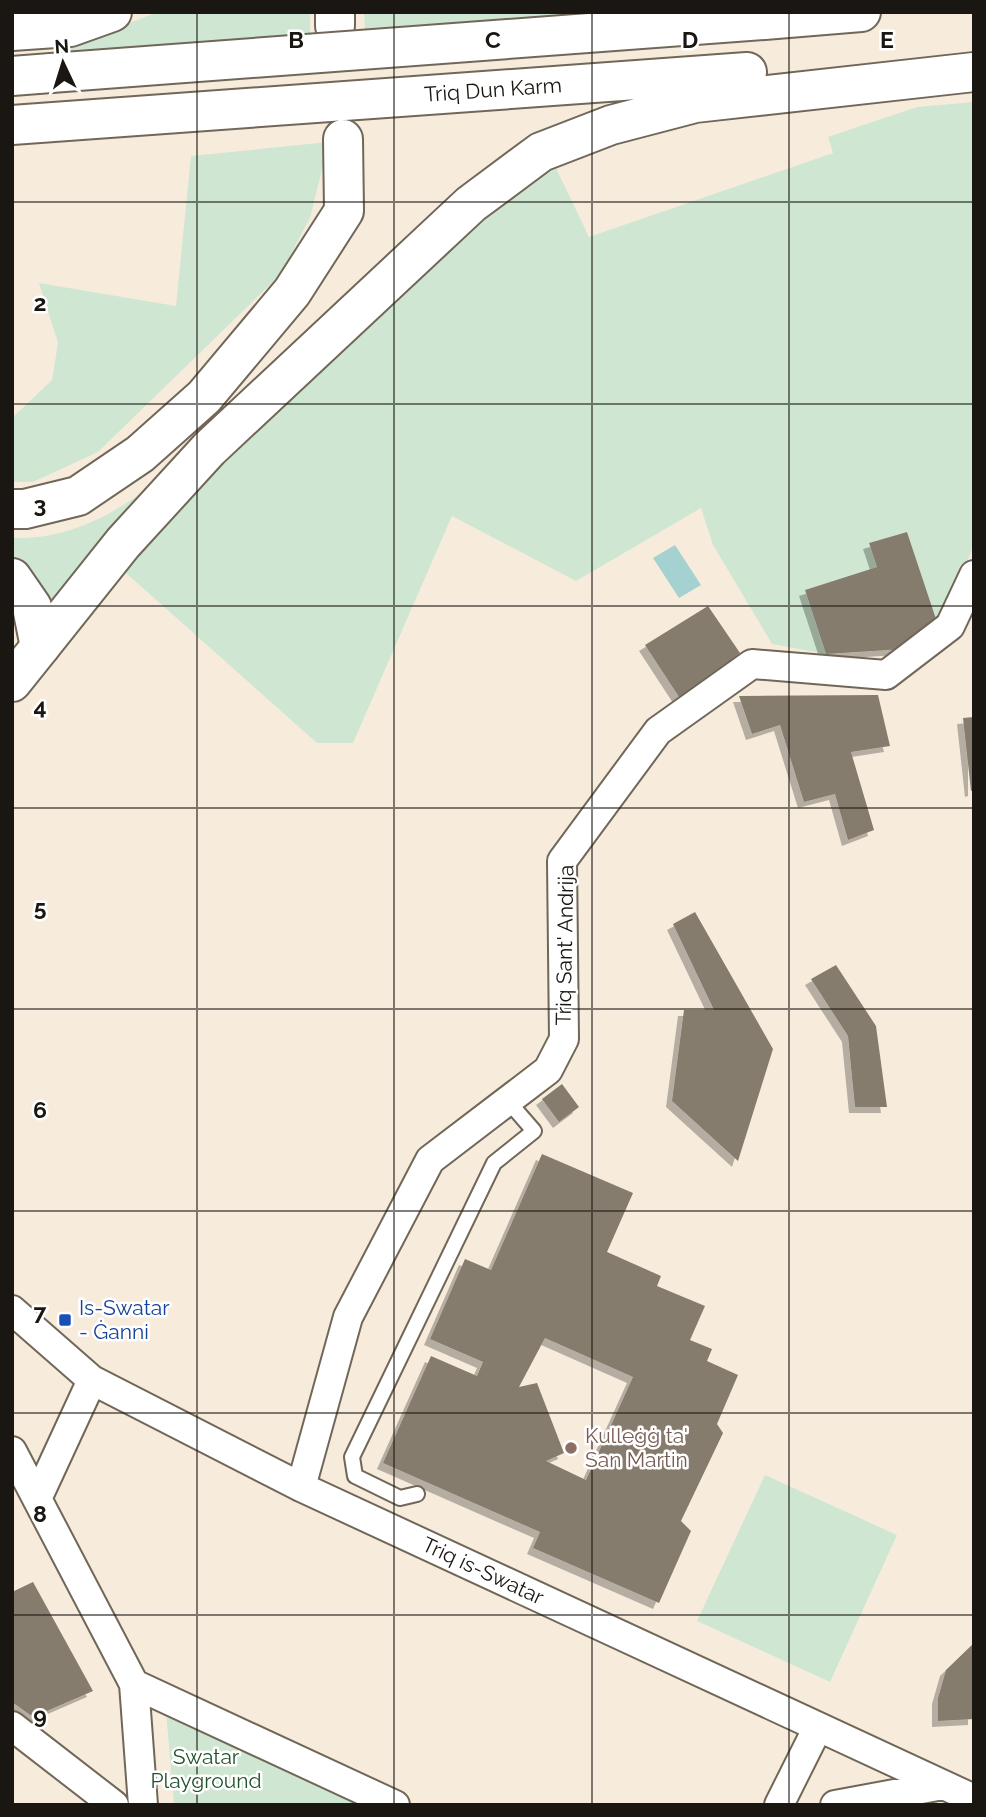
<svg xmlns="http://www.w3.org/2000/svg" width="986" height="1817" viewBox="0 0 986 1817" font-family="Raleway,sans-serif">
	<defs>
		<filter id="shadow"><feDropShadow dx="-6" dy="6" stdDeviation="0" flood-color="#0004"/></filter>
	</defs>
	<rect width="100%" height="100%" fill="#f7ecdc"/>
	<!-- green -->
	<path fill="#cfe7d2" d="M158,12H310V34L46,55Z
		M364,12H688L365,33Z
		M974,102V544L940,631L907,532L869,543L877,567L805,590L826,654L772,644L713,545L701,508L576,581L452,516L353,743H317L117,565L185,489L481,215L556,168L589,237L833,153L828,137L917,107Z
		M329,142L310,218L280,275L98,452L33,482H12V418L52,380L58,343L39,283L176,306L191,156Z
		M153,484L50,616L12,565V538C66,540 112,516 153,484Z
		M765,1475L897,1535L830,1682L697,1621Z
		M166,1711L360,1805H174Z"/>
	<!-- water -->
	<path fill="#a6d1d1" d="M675,545L701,585L679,598L653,558Z"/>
	<!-- building -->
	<path fill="#857c6d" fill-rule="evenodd" filter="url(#shadow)" d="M907,532L940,631L919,648L826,654L805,590L877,567L869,543Z
		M708,606L740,653L681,700L645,645Z
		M878,695L890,746L851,752L874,830L848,840L835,794L804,802L780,725L752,734L739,696Z
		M974,717V790L971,791L963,718Z
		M695,912L773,1049L738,1161L672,1101L684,1010H714L673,924Z
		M836,965L876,1026L887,1107H855L848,1036L811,979Z
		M562,1084L579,1107L559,1122L542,1099Z
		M542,1154L633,1193L607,1252L661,1276L657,1286L705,1306L690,1340L712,1349L707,1361L738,1375L717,1424L723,1433L681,1521L691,1531L659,1603L533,1548L540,1532L383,1463L431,1356L477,1376L483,1362L430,1339L465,1259L491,1270ZM545,1338L633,1377L586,1480L546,1461L564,1453L537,1383L519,1387Z
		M33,1582L93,1691L33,1717L12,1702V1592Z
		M974,1643V1719L938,1721V1698L946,1670Z"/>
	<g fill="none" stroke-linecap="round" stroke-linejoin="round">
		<!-- highway-tunnel -->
		<path stroke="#d6ccbe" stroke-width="38" stroke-dasharray="38 19" stroke-linecap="butt" d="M335,26L343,133"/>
		<!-- lane casing -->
		<g stroke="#706758" stroke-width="18">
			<path id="lane" d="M417,1494L400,1498L355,1476L352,1457L494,1163L534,1131L508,1101"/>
		</g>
		<!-- street casing -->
		<g stroke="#706758" stroke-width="32">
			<path id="street" d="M12,1310L92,1380L301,1487L974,1799
				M12,1451L134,1684L143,1805
				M301,1487L348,1317L430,1160L548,1070L564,1039L562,861L658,731L752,664L886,675L950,626L974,575
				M37,1499L92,1380
				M134,1684L395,1805
				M12,1726L114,1805
				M779,1805L818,1727
				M835,1805L943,1785"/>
		</g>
		<!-- secondary casing -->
		<g stroke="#706758" stroke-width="42">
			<path id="secondary" d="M12,578L32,607L40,647L12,682"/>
		</g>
		<!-- highway casing -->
		<g stroke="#706758" stroke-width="42">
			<path id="highway" d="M335,12V26
				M764,20L861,12
				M12,31L70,27L112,12
				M12,76L51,73
				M12,125L747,72
				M12,509H25L78,496L140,454L204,397L292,292L344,211L343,139
				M40,647L123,543L209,449L471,204L541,152L611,125L695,103L974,72"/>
		</g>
		<!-- lane -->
		<use href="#lane" stroke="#fff" stroke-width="14"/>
		<!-- street -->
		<use href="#street" stroke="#fff" stroke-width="28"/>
		<!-- secondary -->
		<use href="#secondary" stroke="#fff" stroke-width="38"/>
		<!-- highway -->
		<use href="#highway" stroke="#fff" stroke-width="38"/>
		<!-- highway-bridge casing -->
		<g stroke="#706758" stroke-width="42" stroke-linecap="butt">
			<path id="highway-bridge" d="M51,73L764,20"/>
		</g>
		<!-- highway-bridge -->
		<use href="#highway-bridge" stroke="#fff" stroke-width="38"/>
	</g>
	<!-- grid -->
	<path fill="none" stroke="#1a1611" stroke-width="2" stroke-opacity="0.55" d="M197,12V1805M394,12V1805M592,12V1805M789,12V1805M12,202H974M12,404H974M12,606H974M12,808H974M12,1009H974M12,1211H974M12,1413H974M12,1615H974"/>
	<!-- markers -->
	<rect fill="#1a4fb4" stroke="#fff" stroke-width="2.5" x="58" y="1313" width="14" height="14" rx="3.5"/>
	<circle fill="#8d6e63" stroke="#fff" stroke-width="2.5" cx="571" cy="1448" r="7"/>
	<g text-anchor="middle" stroke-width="5" stroke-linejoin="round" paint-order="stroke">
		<!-- street labels -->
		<g font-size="21" fill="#1a1611" stroke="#fff">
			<text transform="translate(493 90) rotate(-4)" y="7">Triq Dun Karm</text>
			<text transform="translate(565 945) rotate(-89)" y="7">Triq Sant' Andrija</text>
			<text transform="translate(483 1571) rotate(25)" y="7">Triq is-Swatar</text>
		</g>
		<!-- transit labels -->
		<g font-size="21" fill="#164399" stroke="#fff" text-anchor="start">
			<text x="79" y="1315">Is-Swatar<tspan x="79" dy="24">- Ġanni</tspan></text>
		</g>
		<!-- education labels -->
		<g font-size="21" fill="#785e54" stroke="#fff" text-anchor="start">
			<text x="585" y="1443">Kulleġġ ta'<tspan x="585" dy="24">San Martin</tspan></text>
		</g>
		<!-- park labels -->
		<g font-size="21" fill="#25512f" stroke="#fff">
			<text x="206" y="1764">Swatar<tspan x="206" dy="24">Playground</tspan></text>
		</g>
	</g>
	<g font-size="23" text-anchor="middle" font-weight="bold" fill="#1a1611" stroke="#fff" stroke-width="5" stroke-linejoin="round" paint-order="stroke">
		<text x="296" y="48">B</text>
		<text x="493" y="48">C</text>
		<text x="690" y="48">D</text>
		<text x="887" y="48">E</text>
		<text x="40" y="311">2</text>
		<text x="40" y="513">3</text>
		<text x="40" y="715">4</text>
		<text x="40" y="916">5</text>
		<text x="40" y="1118">6</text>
		<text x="40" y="1320">7</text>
		<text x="40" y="1522">8</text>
		<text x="40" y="1724">9</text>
	</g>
	<!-- border -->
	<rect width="986" height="1817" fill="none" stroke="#1a1611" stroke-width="28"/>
	<!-- north arrow -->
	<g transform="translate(63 63) rotate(356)" stroke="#ffffff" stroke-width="5" paint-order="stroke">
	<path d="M0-5L12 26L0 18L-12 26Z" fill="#1a1611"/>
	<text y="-10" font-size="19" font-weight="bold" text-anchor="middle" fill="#1a1611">N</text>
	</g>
</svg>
